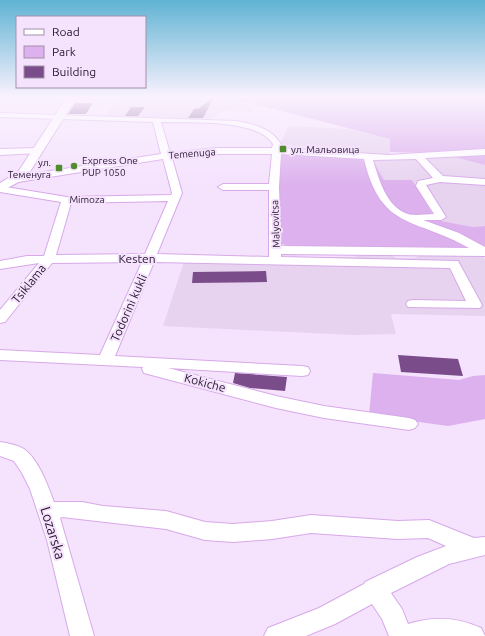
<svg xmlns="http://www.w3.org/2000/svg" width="485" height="636" viewBox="0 0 485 636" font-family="Ubuntu,sans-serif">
	<rect width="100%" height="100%" fill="#f5e2fd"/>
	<!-- built -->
	<path fill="#e7d3ef" d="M88,97H203L247,102L252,112L223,110L211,120L105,117L115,102H87Z
		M289,126L349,129L390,139V155L311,150L306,146L279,145Z
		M450,156L485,165V226L473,227L436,220L384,180L373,161Z
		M357,255H392L396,258H415L419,256H483L485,260V316L391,314L396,334L354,335L163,326L184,262L282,263L283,257H355Z"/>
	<!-- green -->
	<path fill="#dcb1ed" d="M203,97H485V148L428,153L390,152V139L247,102Z
		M278,152L353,157L373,161L384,180H412L436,220L473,227L485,226V249L291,247L277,242Z
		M485,153V165L450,156Z
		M373,373L459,380L473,376L485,375V419L448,426L369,415Z"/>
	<!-- building -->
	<path fill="#7a4d8a" d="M214,97L203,118H188L194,109L199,108Z
		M75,103H93L86,114H68Z
		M131,107H145L138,116H125Z
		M266,271L267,282L192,283L193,272Z
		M398,355L458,359L463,376L401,372Z
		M235,373L287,377L285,391L250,388L233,383Z"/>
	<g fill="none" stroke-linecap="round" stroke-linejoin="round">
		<!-- minor casing -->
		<g stroke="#d7a9e8" stroke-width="2">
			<path id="minor" d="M0,113L236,121C254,124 271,128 281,144V148L388,155L485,149V155L425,158L443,176L485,179V185L440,182L426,185L446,217L441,220H423L459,233L485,247V256L281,254V257L458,261L482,305L480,308L408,307L406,304L408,301L413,300L466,301L450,268L154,262L115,356L302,366L308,367L310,371L308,375L302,376L168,368L276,396L324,406L409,418L415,420L418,424L415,428L409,430L324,418L276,408L144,373L142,369L143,367L0,360V350L100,355L142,262L52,263L5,322L0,323V310L39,263L0,269V261L27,256H44L61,202L0,192V186L67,197L171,195L172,193L163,159L18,182L13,179L18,176L161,154L153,122L0,117ZM161,122C188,123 257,118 273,144L272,148H217L170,153ZM217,154H272L269,184H223L218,187L223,190H269V257L157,254L182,193L172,158ZM281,154L364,159C381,231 415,217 469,248L281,246L279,187ZM416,159L433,178L418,181L416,186L434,214C426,214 415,216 408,214C386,207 379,179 373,160ZM168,201L145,254L56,255L71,203Z
				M37,148L41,151L40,153L0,155V149Z
				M0,442C8,443 17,445 24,449C39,460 48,486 54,502H82L103,506L166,511L205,522L233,524L272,521L311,515L398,521L429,520L474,538L485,537V555L449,564L391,593L402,609L408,624C434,616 457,617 481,628L485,636H389L382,619L372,604L335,624L306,636H264L268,628L319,608L364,584L365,582L417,557L446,546L428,538L398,539L311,533L272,539L233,542L205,540L166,529L62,517L60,518L94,636H70L47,540L30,489L22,473L14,461L0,456Z"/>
		</g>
		<!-- major casing -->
		<g stroke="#d7a9e8" stroke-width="2">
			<path id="major" d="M67,97H77L26,178L0,192V183L18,172Z"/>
		</g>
		<!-- minor -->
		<use href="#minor" fill="#fff" fill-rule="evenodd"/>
		<!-- major -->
		<use href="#major" fill="#fff" fill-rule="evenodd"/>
	</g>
	<!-- sky -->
	<linearGradient id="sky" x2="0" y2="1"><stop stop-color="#5fb3d3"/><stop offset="0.52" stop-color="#faf2fe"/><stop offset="1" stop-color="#faf2fe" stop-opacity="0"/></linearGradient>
	<rect width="485" height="186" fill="url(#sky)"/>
	<!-- markers -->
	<g fill="#4e8c2d" stroke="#f5e2fd" stroke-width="1.5">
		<rect x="279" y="145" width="8" height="8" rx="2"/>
		<circle cx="74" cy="166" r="4"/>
		<rect x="55" y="164" width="8" height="8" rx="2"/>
	</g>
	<g text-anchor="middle" stroke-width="4" stroke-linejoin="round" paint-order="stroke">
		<!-- far-poi labels -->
		<g font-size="10" fill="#28162e" stroke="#f5e2fd" text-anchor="start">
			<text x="291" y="153">ул. Мальовица</text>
			<text x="82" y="164">Express One<tspan x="82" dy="12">PUP 1050</tspan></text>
			<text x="51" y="166" text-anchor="end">ул.<tspan x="51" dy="12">Теменуга</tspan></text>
		</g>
		<!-- far-street labels -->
		<g font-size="10" fill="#28162e" stroke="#f5e2fd">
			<text transform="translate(192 153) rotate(-5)" y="4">Temenuga</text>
			<text x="87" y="203">Mimoza</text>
			<text transform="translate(275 224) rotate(-92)" y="4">Malyovitsa</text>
		</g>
		<!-- street labels -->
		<g font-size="12" fill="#28162e" stroke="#f5e2fd">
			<text x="137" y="263">Kesten</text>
			<text transform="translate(29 284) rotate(-51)" y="4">Tsiklama</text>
			<text transform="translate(129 308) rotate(-66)" y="4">Todorini kukli</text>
			<text transform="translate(205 383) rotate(15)" y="4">Kokiche</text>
		</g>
		<!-- near-street labels -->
		<g font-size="14" fill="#28162e" stroke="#f5e2fd">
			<text transform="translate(53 533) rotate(73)" y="5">Lozarska</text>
		</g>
	</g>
	<!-- legend -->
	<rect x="16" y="16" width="130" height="72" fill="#f5e2fd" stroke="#a390aa"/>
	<rect x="24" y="29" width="20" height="6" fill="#ffffff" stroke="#a390aa"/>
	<text x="52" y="36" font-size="12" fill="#28162e">Road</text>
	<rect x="24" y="46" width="20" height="12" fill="#dcb1ed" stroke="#a390aa"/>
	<text x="52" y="56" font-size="12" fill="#28162e">Park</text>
	<rect x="24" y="66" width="20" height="12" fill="#7a4d8a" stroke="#a390aa"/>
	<text x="52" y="76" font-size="12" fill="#28162e">Building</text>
</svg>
